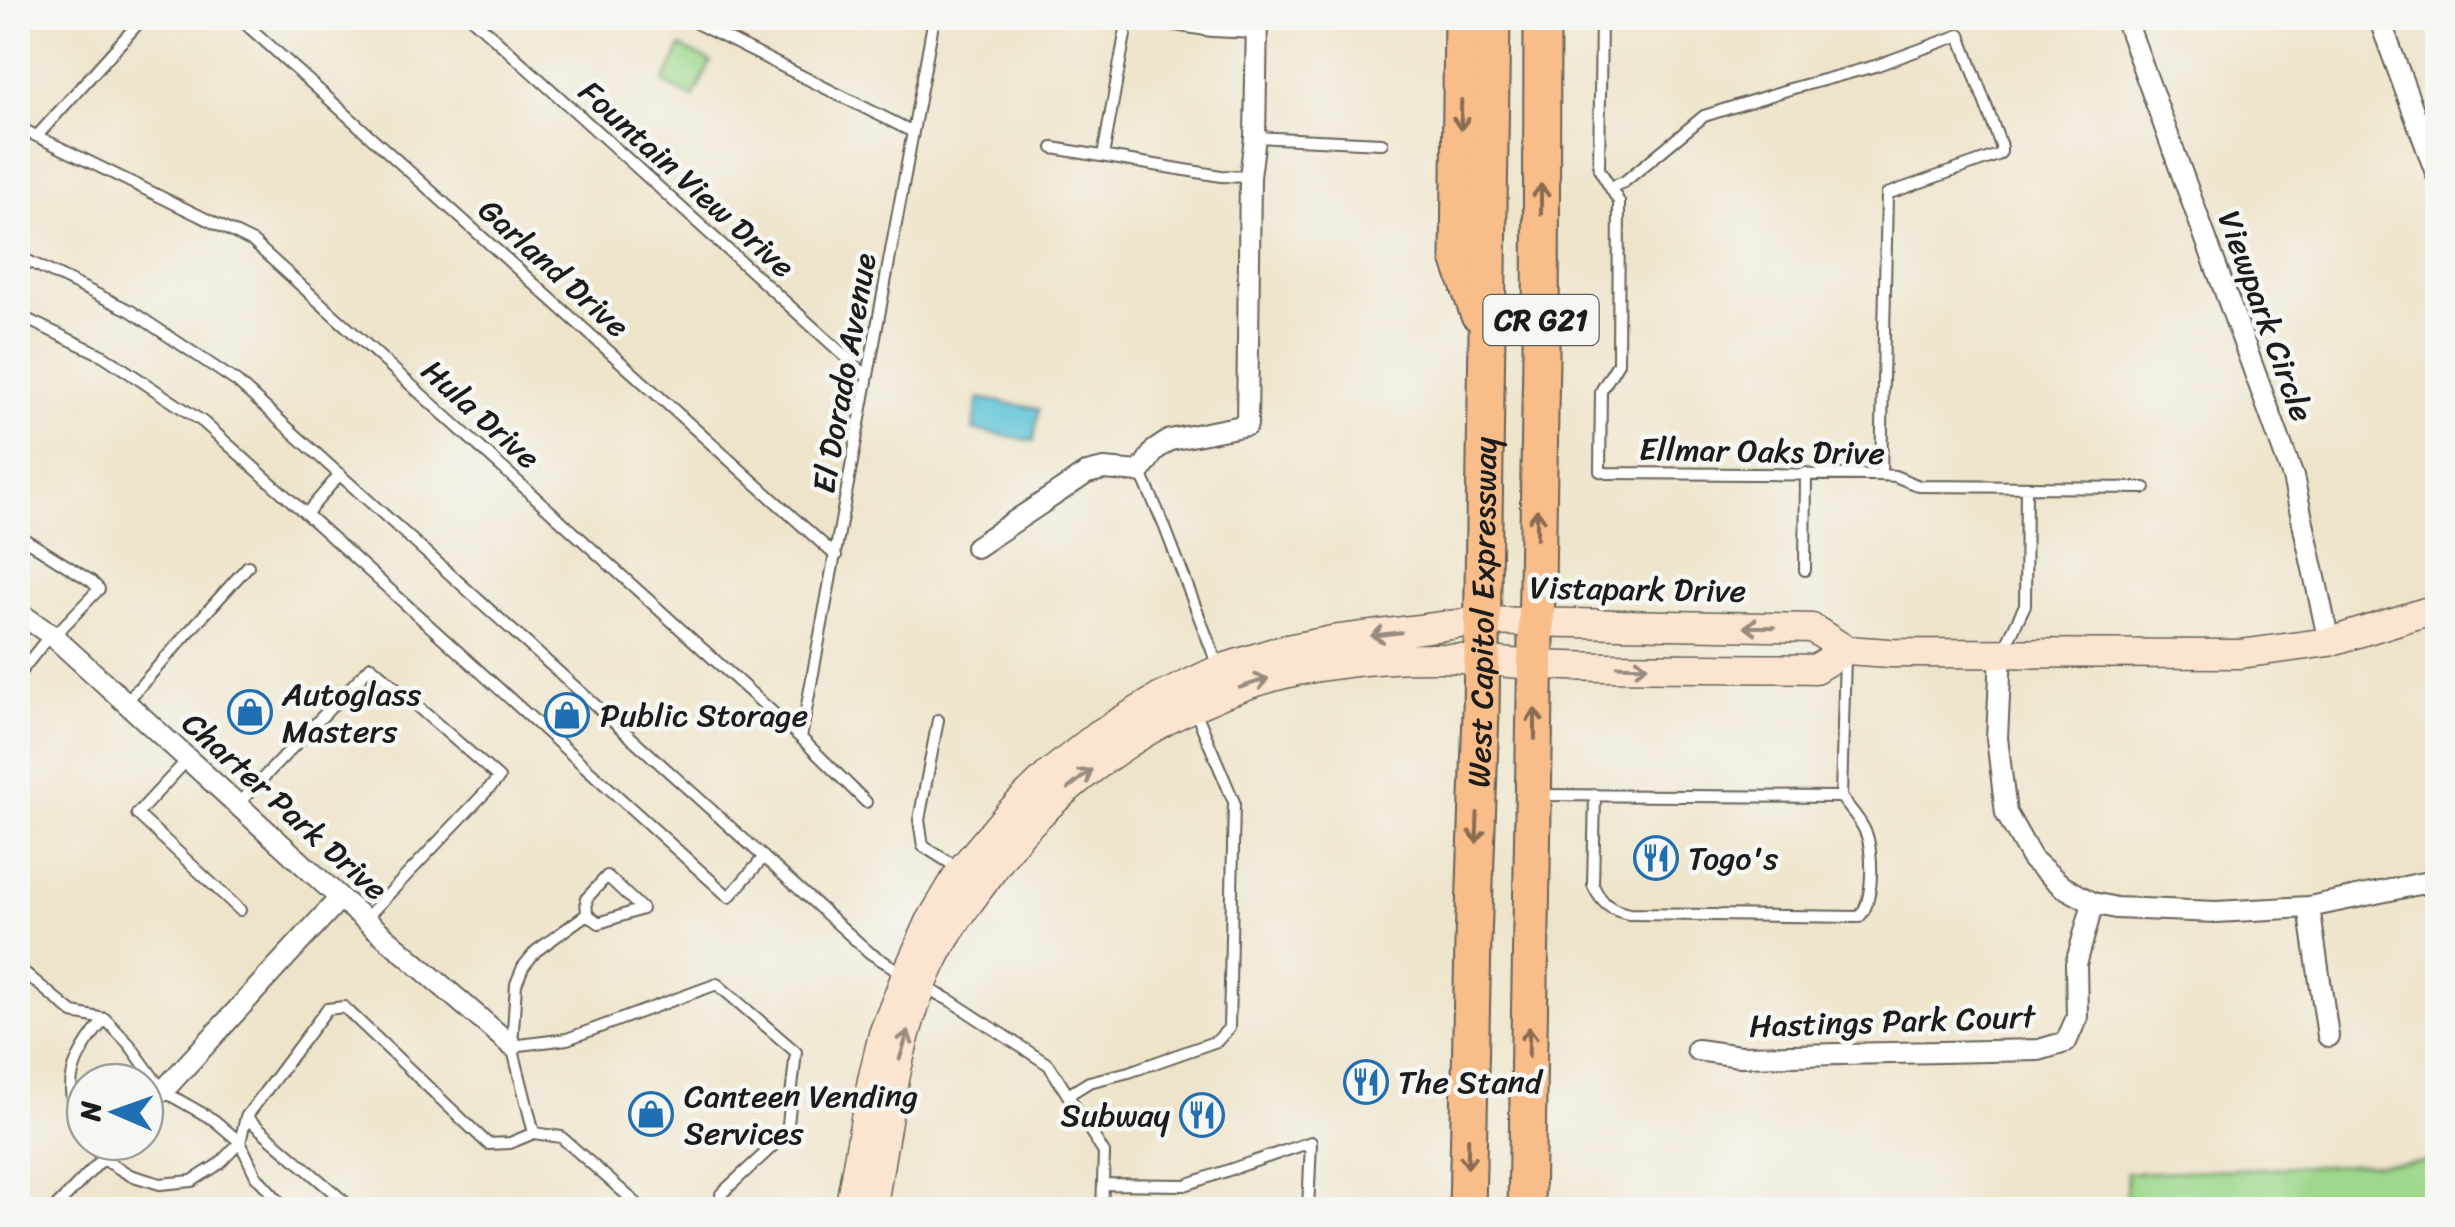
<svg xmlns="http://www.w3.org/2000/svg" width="2455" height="1227" viewBox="0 0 2455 1227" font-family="Sriracha,sans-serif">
	<rect width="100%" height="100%" fill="#f6f6f2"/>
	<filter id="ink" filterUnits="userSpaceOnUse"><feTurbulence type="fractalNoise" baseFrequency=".01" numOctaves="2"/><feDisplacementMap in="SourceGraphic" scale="20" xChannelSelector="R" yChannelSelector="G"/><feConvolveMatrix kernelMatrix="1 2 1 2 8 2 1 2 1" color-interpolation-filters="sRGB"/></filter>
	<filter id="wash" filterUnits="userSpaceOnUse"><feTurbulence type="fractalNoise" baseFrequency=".0048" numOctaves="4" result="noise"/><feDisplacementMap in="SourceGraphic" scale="40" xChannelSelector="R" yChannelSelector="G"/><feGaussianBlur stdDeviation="2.25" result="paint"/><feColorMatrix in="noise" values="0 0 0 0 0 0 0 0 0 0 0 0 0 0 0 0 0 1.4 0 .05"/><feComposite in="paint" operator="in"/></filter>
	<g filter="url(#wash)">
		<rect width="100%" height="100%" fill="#eee4ca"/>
		<!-- green -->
		<path fill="#9dd88b" stroke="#5c7a54" stroke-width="2.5" d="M681,47L711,62L693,98L664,83Z
			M2437,1162V1209H2125L2127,1173Z"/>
		<!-- water -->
		<path fill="#5ac2d7" stroke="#3b6f7a" stroke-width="2.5" d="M979,398L1039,409L1034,441L973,430Z"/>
	</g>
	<g filter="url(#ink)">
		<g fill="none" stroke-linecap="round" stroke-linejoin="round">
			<!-- lane casing -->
			<g stroke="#666259" stroke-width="14">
				<path id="lane" d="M239,18L836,556
					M472,18L868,377
					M686,18L913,132
					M1132,18L1212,31L1257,33
					M1601,18L1599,169L1619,202L1618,363L1601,391L1600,471L1607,473L1881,475L1895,476L1919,486L2145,488
					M18,127L253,242L801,738L866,802
					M37,136L143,18
					M1256,137L1382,143
					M1053,148L1221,176L1249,177
					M1103,156L1128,18
					M1611,187L1624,182L1704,116L1790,89L1875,66L1960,35L2001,146V152L1998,155L1887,194L1881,475
					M18,256L131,311L237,382L870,953L904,974
					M18,315L104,356L203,422L306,514
					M1141,473L1164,525L1218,666
					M340,474L306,514L729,897L764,857
					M18,535L91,581L99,589L54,636
					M1805,570L1806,473
					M2004,649L2025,605L2026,488
					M18,675L50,635
					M126,702L248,566
					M938,720L919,820L923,846L958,868
					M801,738L934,18
					M189,758L137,814L240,910
					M1540,795L1841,797L1845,655
					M1595,795L1593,885C1601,903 1610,910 1629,914L1859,917C1874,903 1874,849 1865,831C1860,819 1849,808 1841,797
					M238,804L371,666L499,778L365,919
					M18,967L73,1013L105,1019L129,1044L163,1091L214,1120L240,1142L256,1176L287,1210
					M923,986L951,1001L1049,1065L1104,1153L1102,1210
					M512,1046L567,1039L717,984L796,1052L787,1133L721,1194
					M1068,1095L1089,1082L1129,1072L1217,1041L1229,1028L1234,802L1194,708
					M145,1113L163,1091
					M534,1133L512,1046L516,984L523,967L536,951L587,914L586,899L607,876L642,909L599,923L587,914
					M85,1137C59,1088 71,1059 105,1019
					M89,1142L103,1159L130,1175L160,1184L192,1181L219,1164L240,1142L246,1117
					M1103,1184L1185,1185L1311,1142L1308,1210
					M53,1210L119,1142
					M354,1210L246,1117L327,1009L344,1007L488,1144L510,1143L534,1133L561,1137L644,1210"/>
			</g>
			<!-- street casing -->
			<g stroke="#666259" stroke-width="24">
				<path id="street" d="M2125,18L2293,477L2329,642
					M2379,18L2438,178
					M976,547L1087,473L1104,469L1140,472L1155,450L1170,440L1247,425L1250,177L1255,137L1257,18
					M18,612L54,637L340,898L512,1046
					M2001,654L1997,738L2006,813L2032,859L2062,886L2093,903L2116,908L2216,912L2309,907L2438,880
					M2309,907L2328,1036
					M1697,1050L1740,1056L2039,1050L2066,1042L2077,1017L2076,964L2093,903
					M163,1091L340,898"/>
			</g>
			<!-- secondary casing -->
			<g stroke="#666259" stroke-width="31">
				<path id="secondary" d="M849,1210L872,1080L883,1034L906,975L930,922L961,870L1009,813L1048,775L1099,734L1159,698L1220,669L1277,651L1333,640L1482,621L1812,628L1846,650L1890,653L2240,654L2329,642L2438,608
					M872,1210C887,1126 896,1037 933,961C947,932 968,904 987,878C999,862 1010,845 1024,830C1107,744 1218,678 1339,664C1368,660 1400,658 1429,658C1465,657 1500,663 1535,665C1628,669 1722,667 1815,669L1846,650"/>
			</g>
			<!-- highway casing -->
			<g stroke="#666259" stroke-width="39">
				<g id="highway">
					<path d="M1462,18L1459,258L1478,313"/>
					<path id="s1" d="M1467,1210L1473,942L1481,712L1492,18"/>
					<path d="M1526,1210L1541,356L1542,18"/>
				</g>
			</g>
			<!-- lane -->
			<use href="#lane" stroke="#fff" stroke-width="10"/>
			<!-- street -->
			<use href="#street" stroke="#fff" stroke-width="20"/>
			<!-- secondary -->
			<use href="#secondary" stroke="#fce5d0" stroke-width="28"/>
			<!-- highway -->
			<use href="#highway" stroke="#f8bd89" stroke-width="35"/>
		</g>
		<!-- one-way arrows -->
		<defs><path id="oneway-shaft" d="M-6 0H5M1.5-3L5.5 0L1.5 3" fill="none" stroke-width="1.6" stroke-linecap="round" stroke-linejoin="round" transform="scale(2.5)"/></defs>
		<g stroke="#8a6c52">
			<use href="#oneway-shaft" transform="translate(1461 115) rotate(91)"/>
			<use href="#oneway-shaft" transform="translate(1541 199) rotate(-90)"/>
			<use href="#oneway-shaft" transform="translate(1537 524) rotate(-89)"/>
			<use href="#oneway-shaft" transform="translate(1535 724) rotate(-90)"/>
			<use href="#oneway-shaft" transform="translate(1477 828) rotate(92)"/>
			<use href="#oneway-shaft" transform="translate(1529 1042) rotate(-89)"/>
			<use href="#oneway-shaft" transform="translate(1468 1153) rotate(91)"/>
		</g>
		<g stroke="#978b7f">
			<use href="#oneway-shaft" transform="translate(1759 627) rotate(-179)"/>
			<use href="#oneway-shaft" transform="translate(1386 634) rotate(173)"/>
			<use href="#oneway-shaft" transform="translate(1633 666) rotate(1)"/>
			<use href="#oneway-shaft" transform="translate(1254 683) rotate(-18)"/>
			<use href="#oneway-shaft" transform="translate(1080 779) rotate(-39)"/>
			<use href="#oneway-shaft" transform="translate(904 1045) rotate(-73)"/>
		</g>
	</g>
	<!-- icons -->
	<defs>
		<g id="shop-ring" transform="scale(2.25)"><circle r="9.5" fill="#f6f6f2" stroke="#1f6fb2" stroke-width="1.5"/><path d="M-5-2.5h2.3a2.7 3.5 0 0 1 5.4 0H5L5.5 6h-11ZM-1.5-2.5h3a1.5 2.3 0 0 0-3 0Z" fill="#1f6fb2"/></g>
		<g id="restaurant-ring" transform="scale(2.25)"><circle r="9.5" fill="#f6f6f2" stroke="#1f6fb2" stroke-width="1.5"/><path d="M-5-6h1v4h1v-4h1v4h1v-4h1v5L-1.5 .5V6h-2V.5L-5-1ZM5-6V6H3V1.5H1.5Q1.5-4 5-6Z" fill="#1f6fb2"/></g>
	</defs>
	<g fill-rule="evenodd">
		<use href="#shop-ring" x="250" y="712"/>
		<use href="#shop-ring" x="567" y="715"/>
		<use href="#restaurant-ring" x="1656" y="858"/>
		<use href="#restaurant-ring" x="1366" y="1082"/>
		<use href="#shop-ring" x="651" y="1114"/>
		<use href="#restaurant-ring" x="1202" y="1115"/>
	</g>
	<g text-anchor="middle" stroke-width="9" stroke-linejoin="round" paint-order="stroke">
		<!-- shield labels -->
		<rect fill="#f6f6f2" stroke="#5d5d5c" stroke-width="2.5" x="1483.5" y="295" width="115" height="50" rx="8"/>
		<g font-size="30" font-weight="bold" fill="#1c1c1c">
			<text x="1541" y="330">CR G21</text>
		</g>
		<!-- street labels -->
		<g font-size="32" fill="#1c1c1c" stroke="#f6f6f2">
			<text transform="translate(687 179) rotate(42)" y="11">Fountain View Drive</text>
			<text transform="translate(554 268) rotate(42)" y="11">Garland Drive</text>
			<text transform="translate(2266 316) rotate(70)" y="11">Viewpark Circle</text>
			<text transform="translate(844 373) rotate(-80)" y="11">El Dorado Avenue</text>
			<text transform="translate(481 414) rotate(42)" y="11">Hula Drive</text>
			<text transform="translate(1762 451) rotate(1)" y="11">Ellmar Oaks Drive</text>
			<text transform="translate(1638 589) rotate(1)" y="11">Vistapark Drive</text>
			<text dy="11" stroke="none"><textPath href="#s1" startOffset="598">West Capitol Expressway</textPath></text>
			<text transform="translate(285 806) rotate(42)" y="11">Charter Park Drive</text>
			<text transform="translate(1892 1021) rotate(-2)" y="11">Hastings Park Court</text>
		</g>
		<!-- poi labels -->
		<g font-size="32" fill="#1c1c1c" stroke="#f6f6f2" text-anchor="start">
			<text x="282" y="705">Autoglass<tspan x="282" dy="37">Masters</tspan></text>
			<text x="600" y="726">Public Storage</text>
			<text x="1688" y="869">Togo's</text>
			<text x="1398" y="1093">The Stand</text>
			<text x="684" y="1107">Canteen Vending<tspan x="684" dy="37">Services</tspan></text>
			<text x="1170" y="1126" text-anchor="end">Subway</text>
		</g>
	</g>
	<!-- margin -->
	<rect width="2455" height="1227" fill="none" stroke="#f6f6f2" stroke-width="60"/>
	<!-- north arrow -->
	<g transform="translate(115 1112) rotate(272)"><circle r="48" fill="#f6f6f2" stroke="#9f9f9c" stroke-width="2.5"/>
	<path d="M0-8L18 38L0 25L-18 38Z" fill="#1f6fb2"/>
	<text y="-15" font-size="28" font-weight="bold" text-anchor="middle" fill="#1c1c1c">N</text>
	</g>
</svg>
